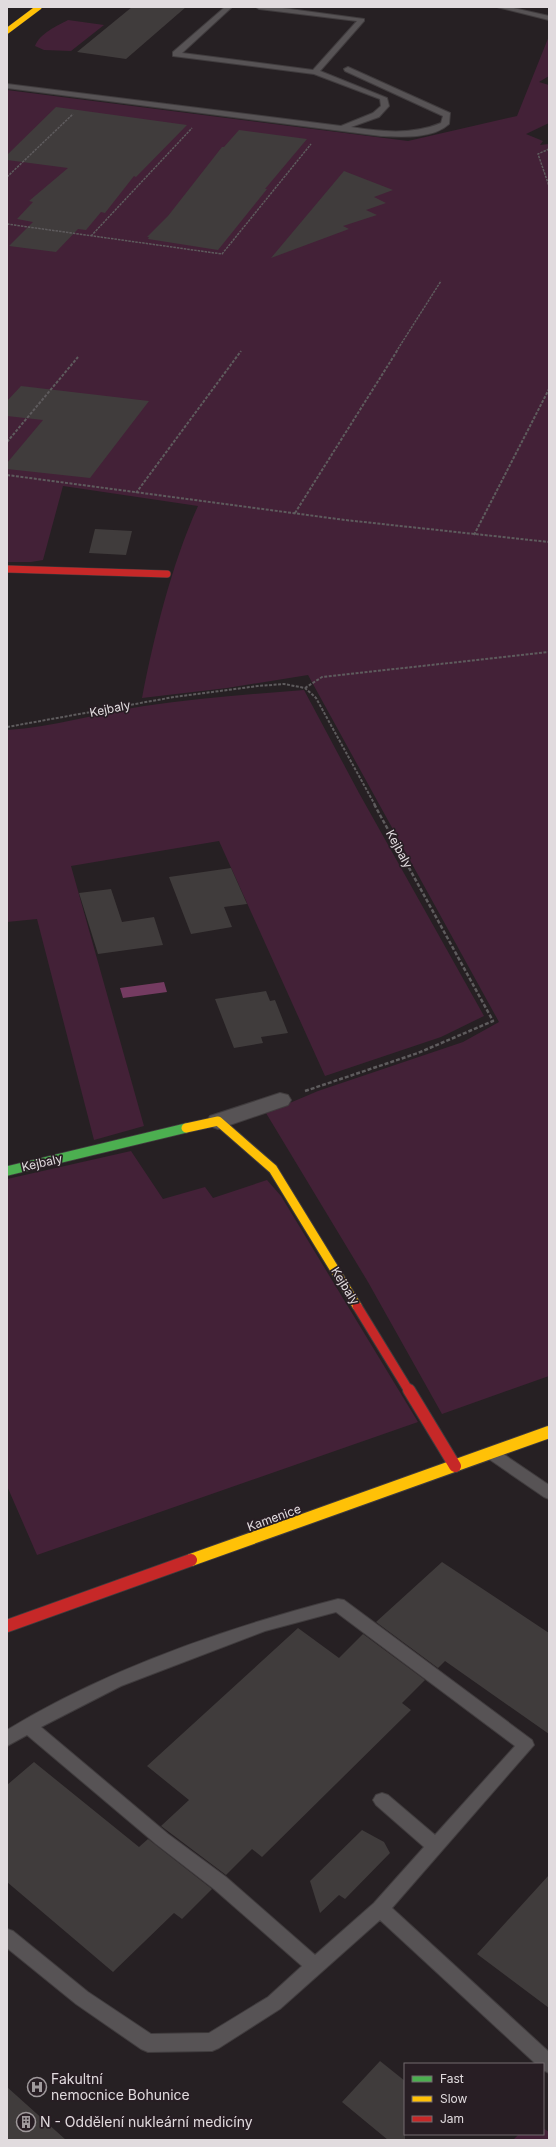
<svg xmlns="http://www.w3.org/2000/svg" width="556" height="2147" viewBox="0 0 556 2147" font-family="Inter,sans-serif">
	<rect width="100%" height="100%" fill="#262023"/>
	<!-- green -->
	<path fill="#432137" d="M68,20L104,25L71,51L44,50L35,46C40,33 57,26 68,20Z
		M549,36V76L539,82L549,85V123L526,134L543,141L540,145L549,144V1376L442,1414L368,1282L266,1113L318,1091L463,1042L499,1022L308,675L227,688L142,698C154,636 172,563 198,506L63,486L43,560L31,562H7V90L408,141L517,116Z
		M304,690L359,793L484,1016L441,1037L325,1076L219,841L71,866L144,1126L94,1140L37,919L7,922V730C54,727 98,713 144,706C197,698 251,694 304,690Z
		M131,1151L163,1199L205,1187L213,1198L267,1180L281,1196L418,1422L37,1555L7,1486V1179Z
		M543,2128L549,2132V2140H513L519,2134H543Z"/>
	<!-- water -->
	<path fill="#743b61" d="M164,982L167,992L123,998L120,988Z"/>
	<!-- building -->
	<path fill="#403c3c" d="M132,7H186L126,59L77,52Z
		M56,107L187,125L136,177L134,176L105,213L101,212L86,230L78,229L56,252L9,246L33,222L17,219L33,202L29,201L68,168L7,160V155Z
		M239,130L307,139L265,189H267L218,250L148,239L149,237H147L168,216L222,147H224Z
		M344,171L393,190L374,197L386,203L366,210L377,215L343,226L349,229L271,258Z
		M21,386L149,401L90,478L7,469V463L43,420L7,416V401Z
		M95,529L132,531L126,555L89,553Z
		M231,868L247,904L224,907L232,927L191,934L169,877Z
		M111,889L122,922L154,917L163,945L98,954L79,893Z
		M266,991L270,1001L275,1000L288,1033L261,1037L263,1043L234,1048L215,999Z
		M442,1562L549,1633V1734L445,1661L438,1668L376,1622Z
		M298,1628L339,1658L363,1634L425,1680L402,1703L411,1710L262,1857L252,1849L226,1875L161,1826L189,1800L147,1766Z
		M34,1762L139,1847L148,1839L212,1889L182,1919L174,1913L113,1972L7,1882V1785Z
		M362,1830L384,1842L390,1853L345,1899L339,1895L320,1913L310,1881Z
		M549,1875V2008L477,1954Z
		M380,2061L405,2081V2140H388L342,2102Z
		M7,2087L66,2140H7Z"/>
	<g fill="none" stroke-linecap="round" stroke-linejoin="round">
		<!-- lane casing -->
		<g stroke="#403c3e" stroke-width="2">
			<path id="lane" d="M225,7H232L182,53L313,70L357,21L259,9L256,7H275L364,19V21L320,71L387,98L389,106L379,117L351,127C382,132 412,135 441,123L443,116L345,71L344,69L348,67L450,113L449,124C433,139 401,137 381,136L7,88V84L341,126L373,113L381,106L380,99L314,74L173,56V52Z
				M497,7H509L549,16V20Z
				M491,1447L496,1449L549,1485V1499L544,1497L486,1457L483,1453L486,1449Z
				M338,1599L344,1600L532,1740L534,1745L392,1908L549,2052V2073L543,2070V2064H536L380,1920L280,2009L219,2048L212,2051L148,2052L141,2049L76,2004L7,1948V1929L13,1931L88,1992L151,2034L209,2033L268,1997L302,1966L214,1889L156,1844L27,1735L7,1746V1730C107,1669 226,1628 338,1599ZM336,1612L515,1746L435,1835L388,1795L382,1793L376,1795L373,1800L376,1805L424,1847L374,1903L315,1955L226,1877L168,1834L41,1727L121,1686L265,1631Z"/>
		</g>
		<!-- street casing -->
		<g stroke="#403c3e" stroke-width="2">
			<path id="street" d="M280,1093L288,1095L291,1100L288,1105L218,1129L210,1126L207,1121L210,1116Z"/>
		</g>
		<!-- fast casing -->
		<g stroke="#403c3e" stroke-width="11">
			<path id="fast" d="M7,1171L186,1128"/>
		</g>
		<!-- slow-far2 casing -->
		<g stroke="#403c3e" stroke-width="6">
			<path id="slow-far2" d="M7,31L39,7"/>
		</g>
		<!-- slow-far1 casing -->
		<g stroke="#403c3e" stroke-width="11">
			<path id="slow-far1" d="M186,1128L218,1121L273,1169L357,1306"/>
		</g>
		<!-- slow casing -->
		<g stroke="#403c3e" stroke-width="14">
			<path id="slow" d="M191,1560L549,1432"/>
		</g>
		<!-- jam-far2 casing -->
		<g stroke="#403c3e" stroke-width="8">
			<path id="jam-far2" d="M7,569L167,574"/>
		</g>
		<!-- jam-far1 casing -->
		<g stroke="#403c3e" stroke-width="11">
			<path id="jam-far1" d="M357,1306L409,1391"/>
		</g>
		<!-- jam casing -->
		<g stroke="#403c3e" stroke-width="14">
			<path id="jam" d="M409,1390L455,1466
				M7,1626L191,1560"/>
		</g>
		<!-- path-far2 -->
		<path stroke="#5e5b5d" stroke-width="1.5" stroke-dasharray="2.5 1" stroke-linecap="butt" d="M549,149L538,154L549,186
			M7,177L73,114
			M7,224L222,254L311,144
			M91,236L192,128
			M396,352L441,281"/>
		<!-- path-far1 -->
		<path stroke="#5e5b5d" stroke-width="2" stroke-dasharray="3 1.5" stroke-linecap="butt" d="M7,442L78,357
			M7,475L345,520L549,542
			M136,493L241,351
			M295,513L397,351
			M474,535L549,389
			M305,688L322,677L549,652
			M7,727L174,697L258,686L284,684L305,688L316,698L375,805"/>
		<!-- path -->
		<path stroke="#5e5b5d" stroke-width="2.5" stroke-dasharray="4 2" stroke-linecap="butt" d="M305,1091L418,1053L493,1021L374,804"/>
		<!-- lane -->
		<use href="#lane" fill="#575355" fill-rule="evenodd"/>
		<!-- street -->
		<use href="#street" fill="#575355" fill-rule="evenodd"/>
		<!-- fast -->
		<use href="#fast" stroke="#4caf50" stroke-width="9"/>
		<!-- slow-far2 -->
		<use href="#slow-far2" stroke="#ffc107" stroke-width="5.5"/>
		<!-- slow-far1 -->
		<use href="#slow-far1" stroke="#ffc107" stroke-width="9"/>
		<!-- slow -->
		<use href="#slow" stroke="#ffc107" stroke-width="12"/>
		<!-- jam-far2 -->
		<use href="#jam-far2" stroke="#c62828" stroke-width="7"/>
		<!-- jam-far1 -->
		<use href="#jam-far1" stroke="#c62828" stroke-width="9"/>
		<!-- jam -->
		<use href="#jam" stroke="#c62828" stroke-width="12"/>
	</g>
	<!-- icons -->
	<defs>
		<g id="hospital-ring" transform="scale(1)"><circle r="9.5" fill="#281e24" stroke="#a09a9d" stroke-width="1.5"/><path d="M-5-5h3v3.5h4V-5h3V5h-3V1.5h-4V5h-3Z" fill="#a09a9d"/></g>
		<g id="building-ring" transform="scale(1)"><circle r="9.5" fill="#281e24" stroke="#a09a9d" stroke-width="1.5"/><path d="M-4-6H4V6H1V3H-1V6H-4ZM-2.5-4.3h1.7v1.8h-1.7ZM.8-4.3h1.7v1.8H.8ZM-2.5-1h1.7V.8h-1.7ZM.8-1h1.7V.8H.8Z" fill="#a09a9d"/></g>
	</defs>
	<g fill-rule="evenodd">
		<use href="#hospital-ring" x="37" y="2087"/>
		<use href="#building-ring" x="26" y="2122"/>
	</g>
	<g text-anchor="middle" stroke-width="3.5" stroke-linejoin="round" paint-order="stroke">
		<!-- street labels -->
		<g font-size="12" fill="#e1dbde" stroke="#281e24">
			<text transform="translate(110 709) rotate(-11)" y="4">Kejbaly</text>
			<text transform="translate(399 849) rotate(61)" y="4">Kejbaly</text>
			<text transform="translate(42 1163) rotate(-13)" y="4">Kejbaly</text>
			<text transform="translate(345 1286) rotate(58)" y="4">Kejbaly</text>
			<text transform="translate(274 1518) rotate(-20)" y="4">Kamenice</text>
		</g>
		<!-- near-poi labels -->
		<g font-size="14" fill="#e1dbde" stroke="#281e24" text-anchor="start">
			<text x="51" y="2084">Fakultní<tspan x="51" dy="16">nemocnice Bohunice</tspan></text>
			<text x="40" y="2127">N - Oddělení nukleární medicíny</text>
		</g>
	</g>
	<!-- border -->
	<rect width="556" height="2147" fill="none" stroke="#e1dbde" stroke-width="16"/>
	<!-- legend -->
	<rect x="404" y="2063" width="140" height="72" fill="#281e24" stroke="#726a6e"/>
	<rect x="412" y="2076" width="20" height="6" fill="#4caf50" stroke="#726a6e"/>
	<text x="440" y="2083" font-size="12" fill="#e1dbde">Fast</text>
	<rect x="412" y="2096" width="20" height="6" fill="#ffc107" stroke="#726a6e"/>
	<text x="440" y="2103" font-size="12" fill="#e1dbde">Slow</text>
	<rect x="412" y="2116" width="20" height="6" fill="#c62828" stroke="#726a6e"/>
	<text x="440" y="2123" font-size="12" fill="#e1dbde">Jam</text>
</svg>
